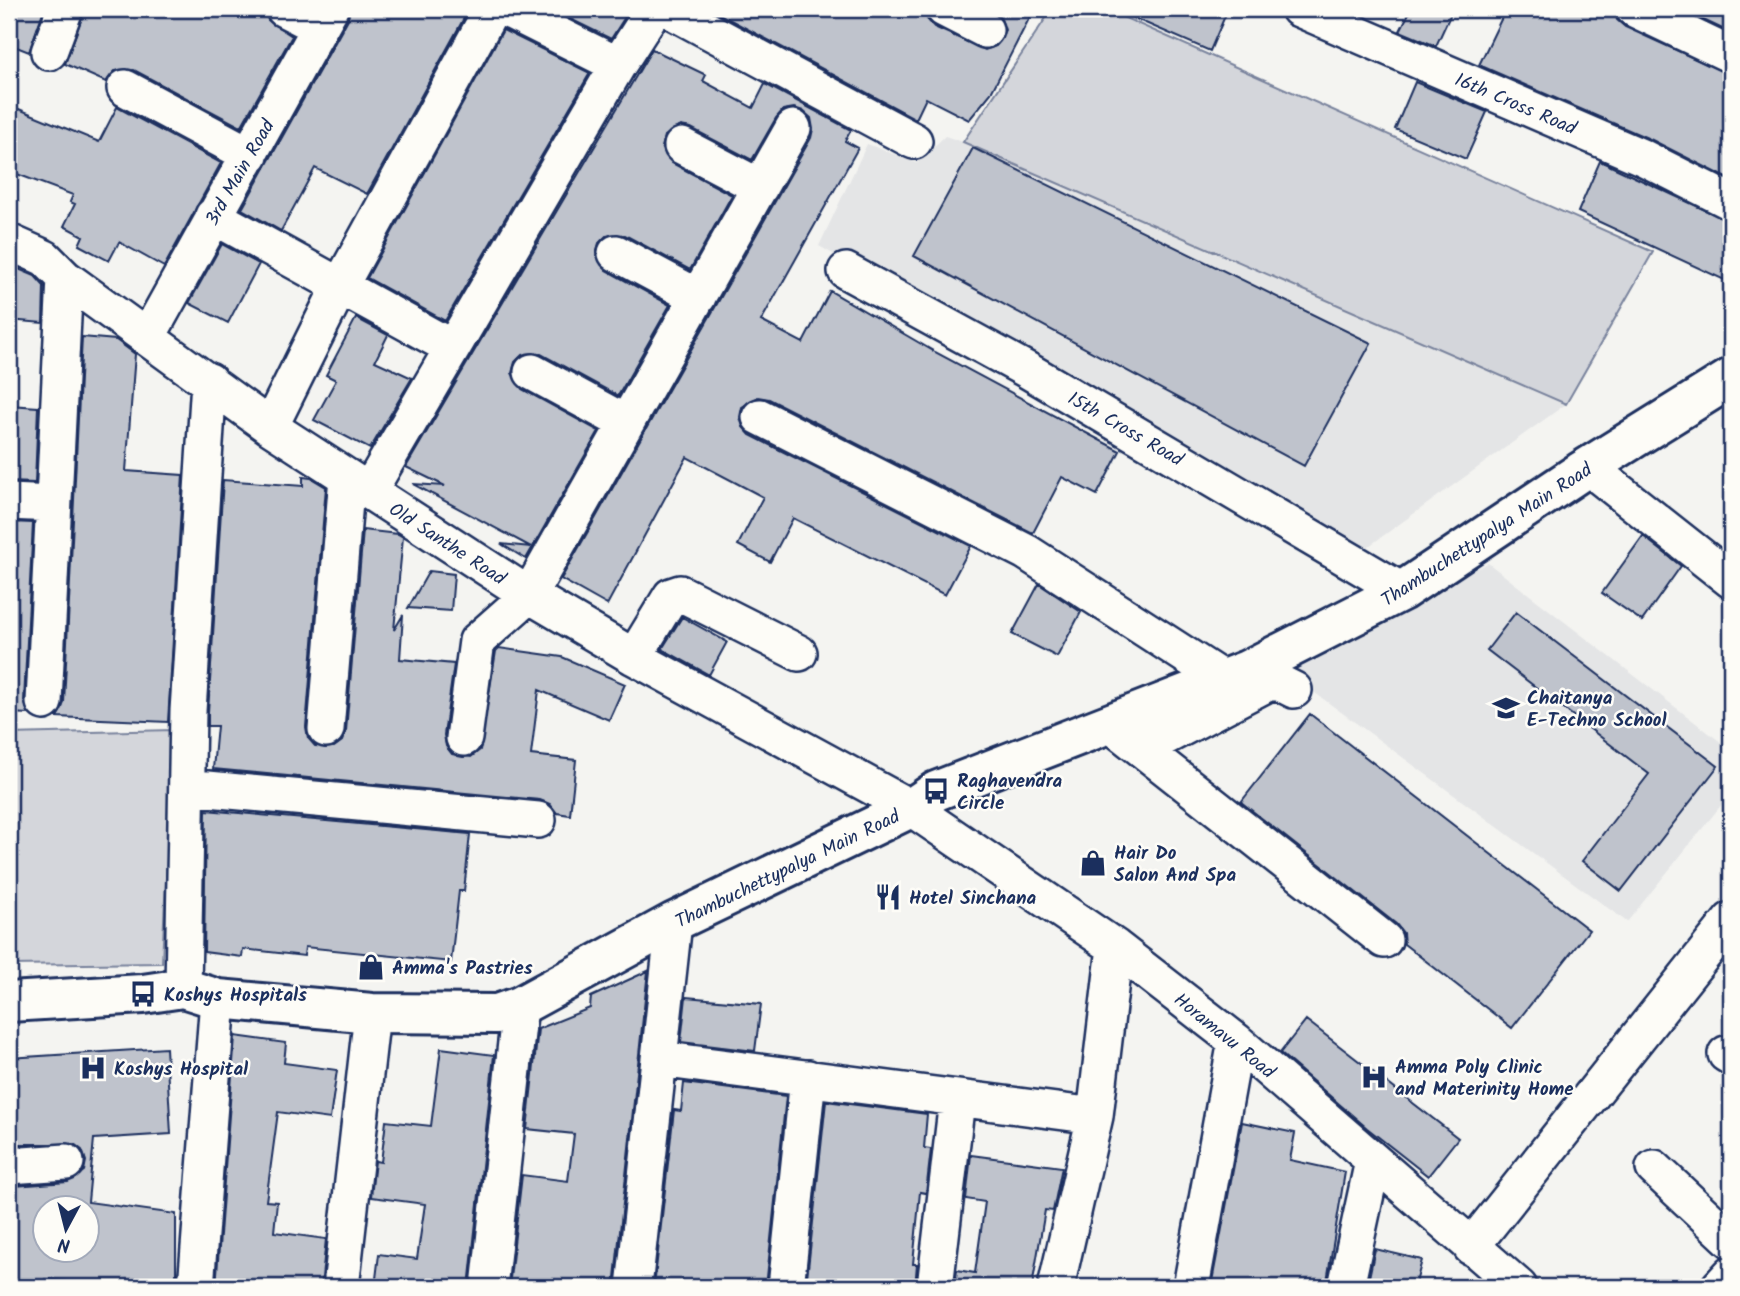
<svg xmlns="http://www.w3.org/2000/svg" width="1740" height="1296" viewBox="0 0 1740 1296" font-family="Kalam,sans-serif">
	<rect width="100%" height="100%" fill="#f4f4f1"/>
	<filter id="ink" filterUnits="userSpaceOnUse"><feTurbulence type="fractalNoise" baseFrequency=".0143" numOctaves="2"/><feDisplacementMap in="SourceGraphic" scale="14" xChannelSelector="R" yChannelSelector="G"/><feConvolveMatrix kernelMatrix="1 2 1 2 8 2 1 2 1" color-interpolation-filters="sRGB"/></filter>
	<g filter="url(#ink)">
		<!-- built -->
		<path fill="#e4e5e6" d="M945,136L963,142L1566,404L1362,551L819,246L867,144L917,163Z
			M1488,563L1731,750V793L1627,922L1277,665Z"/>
		<!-- green -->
		<path fill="#d4d6db" stroke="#78829c" stroke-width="2" d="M1052,9H1105L1653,252L1566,404L963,142Z
			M173,730L162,963L9,965V734Z"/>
		<!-- building -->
		<path fill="#bfc3cc" stroke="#1b2f5e" stroke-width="2" fill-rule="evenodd" d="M9,9H44L29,52L9,44Z
			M85,9H264L268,20L292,36L241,127L134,70L115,71L106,82L65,64Z
			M350,9H469L367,194L315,168L281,231L242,209L348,19Z
			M550,9H630L611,39Z
			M710,9H924L927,19L934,27L985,50L996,46L1005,30L1001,19L988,9H1034L991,93L969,120L926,98L916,119Z
			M1113,9H1228L1210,51Z
			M1411,9H1453L1436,46L1400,31Z
			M1506,9H1614L1617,20L1625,27L1731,75V180L1652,140L1479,65Z
			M1680,9H1731V33Z
			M503,30L590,73L445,321L367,278Z
			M652,49L706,75L703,81L753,108L765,84L851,130L845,141L858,148L761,321L803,343L830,291L935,352L1120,451L1097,495L1062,477L1033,533L769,399L758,397L742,407L740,417L743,427L750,435L971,546L945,595L793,518L770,562L738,545L763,497L687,457L607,605L561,579L811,138L813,129L811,118L803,111L794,108L783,110L776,118L752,160L691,128L681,126L665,136L662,147L672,163L732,195L690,270L625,235L606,236L599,243L596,254L606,270L670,305L618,396L541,354L522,355L515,362L512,373L522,389L599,431L526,559L501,544L531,547L413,484L445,486L406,467Z
			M1415,82L1487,112L1466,159L1395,129Z
			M9,105L99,142L117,107L221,163L164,267L119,242L109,261L79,245L83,236L64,226L75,204L70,202L73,195L9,171Z
			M973,148L1371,343L1304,466L914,256Z
			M1600,161L1731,222V283L1578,212Z
			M222,244L259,264L228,323L189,303Z
			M9,265L35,276L44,286L43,323L9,320Z
			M356,318L388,335L375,361L412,378L370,449L314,420L336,380L326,375Z
			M82,337L116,340L135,354L126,471L183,475L168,722L57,717L64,703Z
			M9,405L38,407L35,483L9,482Z
			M303,477L311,478L326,487L306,727L308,738L315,746L334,747L342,741L346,731L363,530L398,534L403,537L394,630L403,615L400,659L454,664L444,735L446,746L452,754L471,757L480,750L496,651L499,648L562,657L625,684L609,720L539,690L531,755L576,760L570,815L557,813L550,804L540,800L213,769L217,726H208V712L223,480L303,486Z
			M9,522L33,523L24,701L29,714L9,713Z
			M1643,536L1681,566L1642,621L1602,593Z
			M429,571L454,574L451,611L408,608Z
			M1039,584L1081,612L1057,657L1012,634Z
			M1516,612L1718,766L1621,891L1582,861L1649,774L1487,650Z
			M682,617L727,642L709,675L662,649Z
			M1310,714L1589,930L1512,1028L1404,944L1403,933L1396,924L1241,802Z
			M206,810L470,834L464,891H459L451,962L305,947L304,956L243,949L242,957L204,952Z
			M648,971L614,1287H509L522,1175L568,1181L574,1134L527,1129L538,1029L590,1008L591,997Z
			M686,997L761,1004L755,1051L681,1042Z
			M1306,1020L1458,1138L1428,1176L1367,1128L1280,1053Z
			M235,1036L286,1043L284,1063L337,1070L330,1119L278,1112L266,1201L277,1202L274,1232L326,1239L321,1287H216Z
			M166,1048L171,1134L94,1139L88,1202L176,1214V1287H136L45,1279L44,1287L9,1284L14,1186L68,1182L84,1171L86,1161L82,1150L74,1144H9V1058ZM46,1208H88V1250H46Z
			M441,1048L494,1055L469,1287H375L379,1254L417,1259L425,1204L371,1197L375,1161L381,1162L386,1121L431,1126Z
			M684,1083L786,1096L766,1287H654L674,1110L681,1111Z
			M826,1101L927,1114L924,1148L931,1149L926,1193L920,1192L913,1264H917L915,1287H806Z
			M1242,1122L1295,1133L1290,1160L1345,1172L1326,1287H1211Z
			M971,1155L1062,1167L1053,1211L1045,1210L1032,1287H955L957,1270L975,1273L985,1202L966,1199Z
			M1375,1249L1422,1260L1415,1287H1367Z"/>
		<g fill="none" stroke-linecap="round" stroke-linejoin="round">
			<!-- minor casing -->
			<g stroke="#1b2f5e" stroke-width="40">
				<path id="minor" d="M284,9L319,27
					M668,9L914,141
					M944,9L985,30
					M1299,9L1644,158L1731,202
					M1634,9L1731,55
					M49,52L65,9
					M618,65L654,9
					M125,88L250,155
					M682,146L760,187
					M213,216L451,347
					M9,242L45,258L65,278L270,427L529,595L634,657L911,808L1115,947L1236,1041L1519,1287
					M616,253L698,297
					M846,271L1027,370L1402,591
					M148,336L330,9
					M532,372L626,423
					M760,417L1026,552L1224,680
					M270,427L340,286L492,9
					M1588,467L1731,580
					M369,491L618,65L506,9
					M9,502L53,504
					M634,657L671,596L680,593L799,653
					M44,702L65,278
					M1110,724L1384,940
					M326,729L347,477
					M464,738L477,641L529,595L793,128
					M1142,749L1268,683L1278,682L1294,690
					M187,787L538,820
					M183,988L188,711L209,381
					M1726,1054L1731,1057
					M659,1059L1095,1116
					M9,1166L66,1162
					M1654,1168L1731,1240
					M1471,1247L1731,920
					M196,1287L218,999
					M341,1287L372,1013
					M489,1287L520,1006
					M634,1287L674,922
					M786,1287L808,1078
					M935,1287L957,1100
					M1056,1287L1095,1116L1115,947
					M1191,1287L1236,1041
					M1346,1287L1373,1161
					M1719,1287L1731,1274"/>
			</g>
			<!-- major casing -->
			<g stroke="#1b2f5e" stroke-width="44">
				<path id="major" d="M9,1002L143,994L183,988L218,999L372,1013L497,1014L520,1006L674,922L911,808L936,791L1247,670L1402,591L1580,472L1731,378"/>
			</g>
			<!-- minor -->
			<use href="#minor" stroke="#fdfcf7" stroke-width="35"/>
			<!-- major -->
			<use href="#major" stroke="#fdfcf7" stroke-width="38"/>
		</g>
	</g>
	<!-- icons -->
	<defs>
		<g id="school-bare" transform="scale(2.1)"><path d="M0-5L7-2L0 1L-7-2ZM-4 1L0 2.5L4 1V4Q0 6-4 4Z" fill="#1b2f5e" stroke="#fdfcf7" stroke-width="2.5" paint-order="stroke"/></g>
		<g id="bus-bare" transform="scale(2.1)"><path d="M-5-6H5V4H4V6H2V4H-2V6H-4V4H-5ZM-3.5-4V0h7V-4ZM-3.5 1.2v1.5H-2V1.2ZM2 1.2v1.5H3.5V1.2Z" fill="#1b2f5e" stroke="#fdfcf7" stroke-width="2.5" paint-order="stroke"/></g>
		<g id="shop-bare" transform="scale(2.1)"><path d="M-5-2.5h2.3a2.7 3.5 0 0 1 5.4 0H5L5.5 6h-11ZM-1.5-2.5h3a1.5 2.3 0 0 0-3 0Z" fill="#1b2f5e" stroke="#fdfcf7" stroke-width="2.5" paint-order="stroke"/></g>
		<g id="restaurant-bare" transform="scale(2.1)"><path d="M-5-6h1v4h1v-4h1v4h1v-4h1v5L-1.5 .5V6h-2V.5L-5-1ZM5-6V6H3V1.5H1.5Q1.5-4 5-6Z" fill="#1b2f5e" stroke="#fdfcf7" stroke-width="2.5" paint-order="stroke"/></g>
		<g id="hospital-bare" transform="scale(2.1)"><path d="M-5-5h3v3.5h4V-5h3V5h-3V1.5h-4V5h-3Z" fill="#1b2f5e" stroke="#fdfcf7" stroke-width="2.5" paint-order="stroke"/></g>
	</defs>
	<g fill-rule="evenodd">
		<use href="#school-bare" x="1506" y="708"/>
		<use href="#bus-bare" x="936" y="791"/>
		<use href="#shop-bare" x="1093" y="863"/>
		<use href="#restaurant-bare" x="888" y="897"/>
		<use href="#shop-bare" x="371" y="967"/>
		<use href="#bus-bare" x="143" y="994"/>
		<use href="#hospital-bare" x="93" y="1068"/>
		<use href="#hospital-bare" x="1374" y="1077"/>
	</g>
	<g text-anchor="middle" stroke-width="5" stroke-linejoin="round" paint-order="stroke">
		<!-- street labels -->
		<g font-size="19" fill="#1b2f5e" stroke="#fdfcf7">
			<text transform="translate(1516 103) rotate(23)" y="7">16th Cross Road</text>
			<text transform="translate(239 172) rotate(-60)" y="7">3rd Main Road</text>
			<text transform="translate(1126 428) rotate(30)" y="7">15th Cross Road</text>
			<text transform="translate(1486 534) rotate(-33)" y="7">Thambuchettypalya Main Road</text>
			<text transform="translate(448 543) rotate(33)" y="7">Old Santhe Road</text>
			<text transform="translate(787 868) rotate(-26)" y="7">Thambuchettypalya Main Road</text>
			<text transform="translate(1225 1035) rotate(39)" y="7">Horamavu Road</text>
		</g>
		<!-- poi labels -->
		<g font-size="19" font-weight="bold" fill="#1b2f5e" stroke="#fdfcf7" text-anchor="start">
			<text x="1527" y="704">Chaitanya<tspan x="1527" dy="22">E-Techno School</tspan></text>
			<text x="957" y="787">Raghavendra<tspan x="957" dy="22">Circle</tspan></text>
			<text x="1114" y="859">Hair Do<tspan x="1114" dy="22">Salon And Spa</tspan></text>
			<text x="909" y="904">Hotel Sinchana</text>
			<text x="392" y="974">Amma's Pastries</text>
			<text x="164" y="1001">Koshys Hospitals</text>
			<text x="1395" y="1073">Amma Poly Clinic<tspan x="1395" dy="22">and Materinity Home</tspan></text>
			<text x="114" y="1075">Koshys Hospital</text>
		</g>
	</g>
	<!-- margin -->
	<rect width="1740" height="1296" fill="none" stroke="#fdfcf7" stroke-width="35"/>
	<rect x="18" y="18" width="1705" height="1261" fill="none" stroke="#1b2f5e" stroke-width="2.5" filter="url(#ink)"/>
	<!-- north arrow -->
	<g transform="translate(66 1229) rotate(187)"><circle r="33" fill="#fdfcf7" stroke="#a3aaba" stroke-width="2"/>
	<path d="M0-5L12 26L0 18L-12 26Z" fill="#1b2f5e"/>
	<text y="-10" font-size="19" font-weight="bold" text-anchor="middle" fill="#1b2f5e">N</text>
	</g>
</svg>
